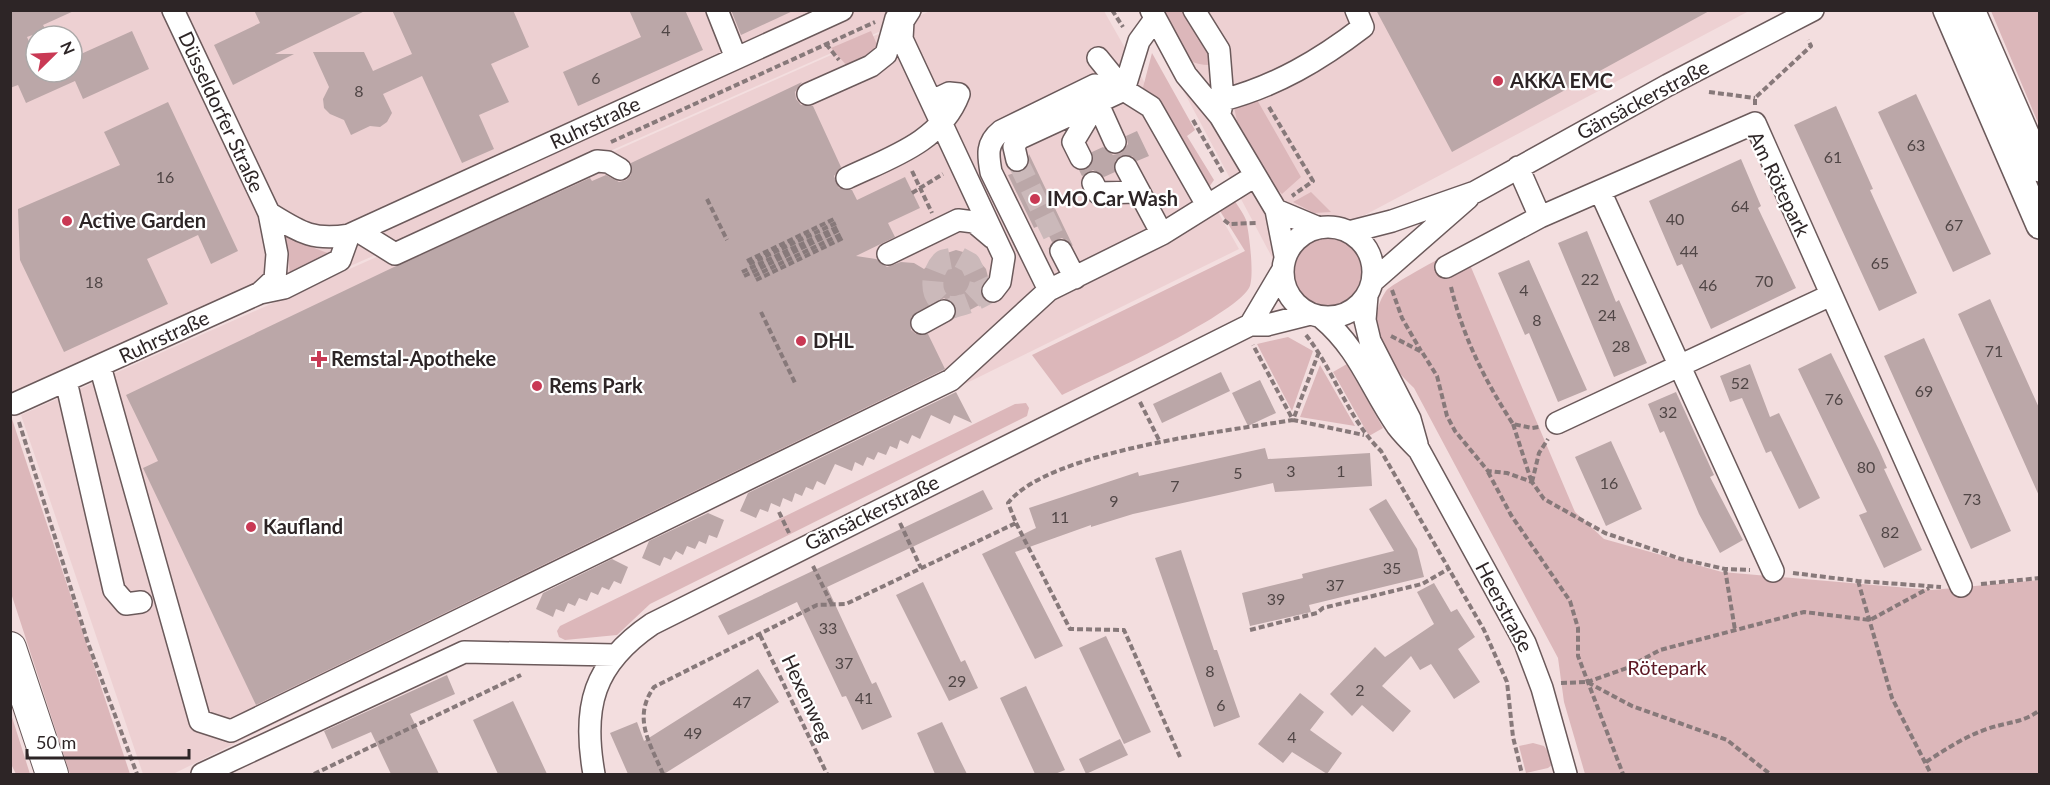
<svg xmlns="http://www.w3.org/2000/svg" width="2050" height="785" viewBox="0 0 2050 785" font-family="Lato,sans-serif">
	<rect width="100%" height="100%" fill="#f3dedf"/>
	<!-- built -->
	<path fill="#edd0d2" fill-rule="evenodd" d="M10,11H926L14,415L10,396ZM36,36H72V72H36Z
		M930,11H1104L1239,249L173,774H143L21,415Z
		M1141,11H1749L1299,250L1274,261Z"/>
	<!-- green -->
	<path fill="#dcb7ba" d="M1157,11H1184L1209,52L1210,65C1175,65 1171,37 1157,11Z
		M1991,11H2039V125Z
		M871,31L879,49L849,68L831,48Z
		M1152,53L1195,130L1187,136L1214,180L1207,190L1141,95Z
		M1256,98L1301,177L1282,194L1274,186L1237,121L1234,107Z
		M1311,192L1331,212L1314,213L1293,202Z
		M1232,196C1236,204 1243,212 1246,220C1249,232 1255,278 1249,288C1231,318 1098,377 1062,395L1032,355L1245,251L1220,211Z
		M279,228L306,245L333,255L290,277L288,251Z
		M1293 272a35 35 0 1 1 70 0a35 35 0 1 1-70 0Z
		M1462,246L1575,512L1604,539L1722,572L1932,590L2039,580V774H1585L1564,702L1558,658L1414,388C1388,364 1362,326 1386,291C1391,284 1450,253 1462,246Z
		M1288,337L1313,351L1292,411L1257,344Z
		M1347,364L1383,428L1369,436L1333,372Z
		M1320,365L1355,426L1300,417Z
		M1026,403L1029,408L1027,416L650,604L617,635L565,640L559,637L557,631L560,626L1015,404Z
		M10,411L11,416L130,774H70L11,593Z
		M11,714L30,774H16L11,764Z
		M1533,743L1544,746L1550,754L1553,764L1548,768L1526,773L1519,746Z"/>
	<!-- building -->
	<path fill="#bba7a8" d="M10,10H76L43,25L46,30L27,37L36,57V72H72V58L132,31L149,69L83,99L75,81L26,103L18,85L10,88Z
		M254,10H367L275,54H294L233,85L214,45L260,23Z
		M392,10H513L529,47L491,64L509,102L479,115L494,149L462,163L422,76L383,94L392,113L387,122L380,127L370,126L351,135L344,120L330,114L324,108L323,99L329,87L313,52H364L373,71L412,54Z
		M629,10H685L703,50L578,106L563,72L641,37Z
		M731,10H795L741,35Z
		M1376,10H1711L1452,152Z
		M802,82L795,92L796,99L801,105L813,106L841,167L834,176L839,188L852,190L857,200L905,177L920,208L888,223L895,237L856,256L876,259L887,267L901,262L914,263L924,269L938,256L956,250L974,255L986,269L988,277L980,290L983,303L955,318V305L944,298L911,317V330L916,334H928L945,369L256,705L143,468L158,461L126,395L394,267L590,178L592,181L606,175L619,182L626,180L631,175V163Z
		M1916,94L1991,254L1953,272L1878,112Z
		M168,102L238,251L211,264L198,235L147,259L168,304L64,352L20,260L18,209L120,165L104,132Z
		M1836,106L1873,189L1870,190L1917,293L1879,311L1794,125Z
		M1137,131L1149,156L1137,161L1132,156H1121L1115,161V172L1104,177L1093,170L1082,176L1079,170L1091,165L1092,152L1103,147L1113,155L1121,153L1128,144L1126,136Z
		M1029,154L1073,246L1062,238L1052,242L1043,224L1034,228L1008,175L1026,169Z
		M1741,159L1761,206L1758,208L1796,288L1711,329L1682,264L1677,266L1649,201Z
		M1587,231L1616,302L1619,300L1647,363L1614,377L1558,243Z
		M1529,260L1587,390L1558,402L1529,333L1525,335L1498,273Z
		M1990,299L2040,410V498L1958,314Z
		M1924,338L2011,531L1971,549L1884,356Z
		M1831,353L1879,450L1887,468L1884,469L1922,550L1884,568L1859,515L1867,512L1798,369Z
		M1750,364L1770,417L1779,413L1820,498L1799,509L1771,451L1766,453L1742,398L1730,402L1720,376Z
		M1221,372L1230,391L1162,423L1153,404Z
		M1260,380L1276,413L1248,426L1232,393Z
		M956,392L972,423L954,415L950,424L931,415L920,439L912,435L908,444L900,440L897,449L890,446L886,455L878,452L874,460L867,457L863,466L855,462L852,471L835,464L825,485L817,481L813,490L806,487L802,496L795,493L792,502L783,498L780,507L771,503L768,512L760,509L756,518L740,511L748,493Z
		M1676,392L1714,475L1710,477L1743,540L1720,553L1699,514L1664,431L1660,433L1648,404Z
		M1611,441L1642,509L1606,526L1575,457Z
		M1265,448L1268,459L1370,453L1372,486L1275,492L1273,483L1133,514L1091,527V525L1015,552L1063,646L1035,659L982,554L1036,528L1029,508L1138,472L1139,476Z
		M983,490L993,509L827,587L872,684L876,682L892,717L862,730L846,696L842,697L797,602L728,635L718,616Z
		M1386,499L1417,549L1424,577L1309,605L1311,612L1250,626L1242,593L1303,578L1302,574L1394,551L1369,509Z
		M708,513L724,520L717,538L709,535L706,544L699,541L695,549L687,546L683,555L676,551L671,560L664,557L660,566L642,558L649,541Z
		M1181,550L1214,650H1217L1240,717L1214,727L1155,558Z
		M612,559L628,567L621,584L614,581L609,590L602,587L598,595L591,592L587,601L579,598L575,606L568,603L564,612L556,609L553,617L536,609L543,593Z
		M923,582L961,662L965,660L978,688L949,701L896,595Z
		M1434,583L1451,612L1457,609L1475,637L1458,649L1480,682L1454,699L1431,664L1420,670L1411,656L1382,686L1411,711L1393,732L1362,705L1352,716L1330,694L1375,647L1385,657L1434,624L1417,592Z
		M1106,636L1151,732L1124,744L1079,648Z
		M758,669L779,702L664,774H628L610,733L637,722L644,741Z
		M447,675L455,694L410,714L439,774H391L371,732L332,749L324,731Z
		M1026,686L1065,770L1055,774H1035L1000,698Z
		M1300,693L1324,712L1310,730L1342,753L1327,774L1292,752L1283,763L1258,744Z
		M513,701L534,746L547,774H498L473,720Z
		M942,722L959,758L967,774H935L917,733Z
		M1120,739L1128,755L1086,774L1079,759Z"/>
	<g fill="none" stroke-linecap="round" stroke-linejoin="round">
		<!-- minor-tunnel -->
		<path stroke="#cbb9ba" stroke-width="21" stroke-dasharray="21 10" stroke-linecap="butt" d="M1017,160L1061,251
			M944,311C962,303 974,307 980,284L970,263L959,257L943,260C926,275 930,311 958,306C970,304 983,296 993,291"/>
		<!-- minor casing -->
		<g stroke="#6b5a5b" stroke-width="24">
			<path id="minor" d="M173,10L269,213L277,254L275,279L260,293
				M717,10L736,58
				M910,10L903,21L902,39L1004,257L1000,282L993,291
				M1151,10L1186,75L1220,116L1276,210L1285,256
				M1194,10L1219,50L1223,100L1220,113
				M1098,58L1124,90L1151,107L1207,205
				M808,94L871,66L886,54L896,18
				M1223,100C1276,86 1320,60 1363,27L1356,10
				M1097,102L1115,142
				M1081,158L1073,142L1097,102
				M1017,160L1014,147L1018,139L1124,90L1139,41L1155,19
				M1126,167L1162,234
				M1518,167L1540,217L1755,123L1961,586
				M847,178C889,158 941,142 959,94L949,93L932,101
				M1093,183L1098,193L1137,192
				M1600,191L1773,571
				M1276,210L1319,228
				M269,213C300,232 312,241 349,235L842,10
				M1283 272a45 45 0 1 1 90 0a45 45 0 1 1-90 0Z
				M358,231L395,254L597,161L608,162L620,169
				M1349,232L1392,221L1475,192L1668,85L1813,10
				M1061,251L1075,278
				M888,254L958,220L974,222L993,238
				M1446,267L1540,217
				M1372,282L1468,198
				M1049,290L991,172C988,155 986,143 1001,131L1095,85L1113,94
				M1367,296L1365,320L1370,341L1410,419L1417,444
				M1322,318C1359,349 1370,387 1397,426C1403,434 1411,442 1419,450L1525,643L1542,688L1566,774
				M922,323L944,311
				M1250,325L1282,271
				M100,366L200,721L231,731L951,380L1049,290L1162,234L1255,176
				M66,381L114,590L126,604L141,602
				M14,404L260,293L284,288L340,260L349,235
				M1557,423L1831,295
				M202,774L464,652L615,655
				M594,774C582,707 593,664 652,624L1250,325H1267L1310,314"/>
		</g>
		<!-- major casing -->
		<g stroke="#6b5a5b" stroke-width="30">
			<path id="major" d="M1947,10L2040,225
				M1971,10L2040,168"/>
		</g>
		<!-- highway casing -->
		<g stroke="#6b5a5b" stroke-width="34">
			<path id="highway" d="M10,648L52,774"/>
		</g>
		<!-- path -->
		<path stroke="#87797a" stroke-width="4" stroke-dasharray="6 3" stroke-linecap="butt" d="M1112,10L1123,27
			M826,44L839,60
			M1709,92L1755,98
			M1755,105V98L1811,46L1808,40
			M1269,107L1313,181L1292,196
			M1193,120L1223,173
			M611,142L875,22
			M912,171L932,213
			M912,193L943,174
			M707,199L727,240
			M1224,220L1229,224L1257,223
			M747,261L834,219
			M749,264L836,223
			M742,272L838,227
			M744,276L839,230
			M754,276L842,234
			M756,280L843,238
			M1451,287C1463,337 1485,381 1513,424L1532,428L1539,427
			M1392,290L1402,318L1421,351
			M761,312L796,385
			M1306,335C1335,372 1348,419 1381,451L1484,630L1507,682L1513,737L1522,774
			M1391,336L1422,352L1437,376L1447,416L1455,431L1488,471L1507,473L1532,482L1544,499L1605,533L1681,559L1725,569L1750,570
			M1319,352L1293,420L1364,435
			M1140,402L1160,442
			M19,422L88,643L137,774
			M1513,424L1531,480
			M1488,472L1511,515L1570,601L1578,628V656L1623,774
			M1532,482L1539,453L1548,439
			M779,512L789,533
			M900,523L921,568
			M1016,523L1070,629L1124,630L1180,757
			M813,566L832,605
			M1725,569L1735,630
			M1793,573L1858,581L1941,587
			M1858,581L1892,698L1931,774
			M1981,584L2040,578
			M1250,630L1317,613L1323,608L1422,584L1450,568
			M760,635L827,774
			M1587,682L1627,668L1660,650L1804,612L1870,620L1929,588
			M1561,683L1587,682L1632,706L1727,740L1770,774
			M1926,762C1946,749 1964,737 1987,729C2007,722 2023,723 2040,710
			M314,774L521,675
			M663,774C650,743 632,718 654,687L817,605L846,604L1016,523L1008,503C1048,451 1228,431 1293,420L1253,345"/>
		<!-- minor -->
		<use href="#minor" stroke="#fff" stroke-width="21"/>
		<!-- major -->
		<use href="#major" stroke="#fff" stroke-width="27"/>
		<!-- highway -->
		<use href="#highway" stroke="#fff" stroke-width="32"/>
	</g>
	<!-- markers -->
	<g fill="#c93954" stroke="#fff" stroke-width="2">
		<circle cx="1498" cy="81" r="6"/>
		<circle cx="1035" cy="199" r="6"/>
		<circle cx="67" cy="221" r="6"/>
		<circle cx="801" cy="341" r="6"/>
		<path d="M316 350h6v6h6v6h-6v6h-6v-6h-6v-6h6z"/>
		<circle cx="537" cy="386" r="6"/>
		<circle cx="251" cy="527" r="6"/>
	</g>
	<g text-anchor="middle" stroke-width="4.5" stroke-linejoin="round" paint-order="stroke">
		<!-- number labels -->
		<g font-size="16" fill="#504646">
			<text x="666" y="36">4</text>
			<text x="596" y="84">6</text>
			<text x="359" y="97">8</text>
			<text x="1916" y="151">63</text>
			<text x="1833" y="163">61</text>
			<text x="165" y="183">16</text>
			<text x="1740" y="212">64</text>
			<text x="1675" y="225">40</text>
			<text x="1954" y="231">67</text>
			<text x="1689" y="257">44</text>
			<text x="1880" y="269">65</text>
			<text x="1590" y="285">22</text>
			<text x="1764" y="287">70</text>
			<text x="94" y="288">18</text>
			<text x="1708" y="291">46</text>
			<text x="1524" y="296">4</text>
			<text x="1607" y="321">24</text>
			<text x="1537" y="326">8</text>
			<text x="1621" y="352">28</text>
			<text x="1994" y="357">71</text>
			<text x="1740" y="389">52</text>
			<text x="1924" y="397">69</text>
			<text x="1834" y="405">76</text>
			<text x="1668" y="418">32</text>
			<text x="1866" y="473">80</text>
			<text x="1291" y="477">3</text>
			<text x="1341" y="477">1</text>
			<text x="1238" y="479">5</text>
			<text x="1609" y="489">16</text>
			<text x="1175" y="492">7</text>
			<text x="1972" y="505">73</text>
			<text x="1114" y="507">9</text>
			<text x="1060" y="523">11</text>
			<text x="1890" y="538">82</text>
			<text x="1392" y="574">35</text>
			<text x="1335" y="591">37</text>
			<text x="1276" y="605">39</text>
			<text x="828" y="634">33</text>
			<text x="844" y="669">37</text>
			<text x="1210" y="677">8</text>
			<text x="957" y="687">29</text>
			<text x="1360" y="696">2</text>
			<text x="864" y="704">41</text>
			<text x="742" y="708">47</text>
			<text x="1221" y="711">6</text>
			<text x="693" y="739">49</text>
			<text x="1292" y="743">4</text>
		</g>
		<!-- poi labels -->
		<g font-size="20" font-weight="bold" fill="#2d2526" stroke="#fff" text-anchor="start">
			<text x="1510" y="88">AKKA EMC</text>
			<text x="1047" y="206">IMO Car Wash</text>
			<text x="79" y="228">Active Garden</text>
			<text x="813" y="348">DHL</text>
			<text x="331" y="366">Remstal-Apotheke</text>
			<text x="549" y="393">Rems Park</text>
			<text x="263" y="534">Kaufland</text>
		</g>
		<!-- street labels -->
		<g font-size="20" fill="#2d2526" stroke="#fff">
			<text transform="translate(1643 100) rotate(-28)" y="7">Gänsäckerstraße</text>
			<text transform="translate(221 112) rotate(65)" y="7">Düsseldorfer Straße</text>
			<text transform="translate(595 123) rotate(-25)" y="7">Ruhrstraße</text>
			<text transform="translate(1779 184) rotate(64)" y="7">Am Rötepark</text>
			<text transform="translate(164 337) rotate(-25)" y="7">Ruhrstraße</text>
			<text transform="translate(872 513) rotate(-26)" y="7">Gänsäckerstraße</text>
			<text transform="translate(1504 607) rotate(62)" y="7">Heerstraße</text>
			<text transform="translate(807 698) rotate(65)" y="7">Hexenweg</text>
		</g>
		<!-- park labels -->
		<g font-size="20" fill="#5d1925" stroke="#fff">
			<text x="1667" y="675">Rötepark</text>
		</g>
	</g>
	<!-- border -->
	<rect width="2050" height="785" fill="none" stroke="#2d2526" stroke-width="24"/>
	<!-- north arrow -->
	<g transform="translate(54 54) rotate(66)"><circle r="28" fill="#ffffff" stroke="#aba8a8" stroke-width="1.5"/>
	<path d="M0-4.5L10 22L0 15L-10 22Z" fill="#c93954"/>
	<text y="-9" font-size="16" font-weight="bold" text-anchor="middle" fill="#2d2526">N</text>
	</g>
	<!-- scale -->
	<path d="M27 749v9h162v-9" fill="none" stroke="#2d2526" stroke-width="3"/>
	<text x="36" y="749" font-size="18" fill="#2d2526" stroke="#ffffff" stroke-width="4.5" paint-order="stroke">50 m</text>
</svg>
